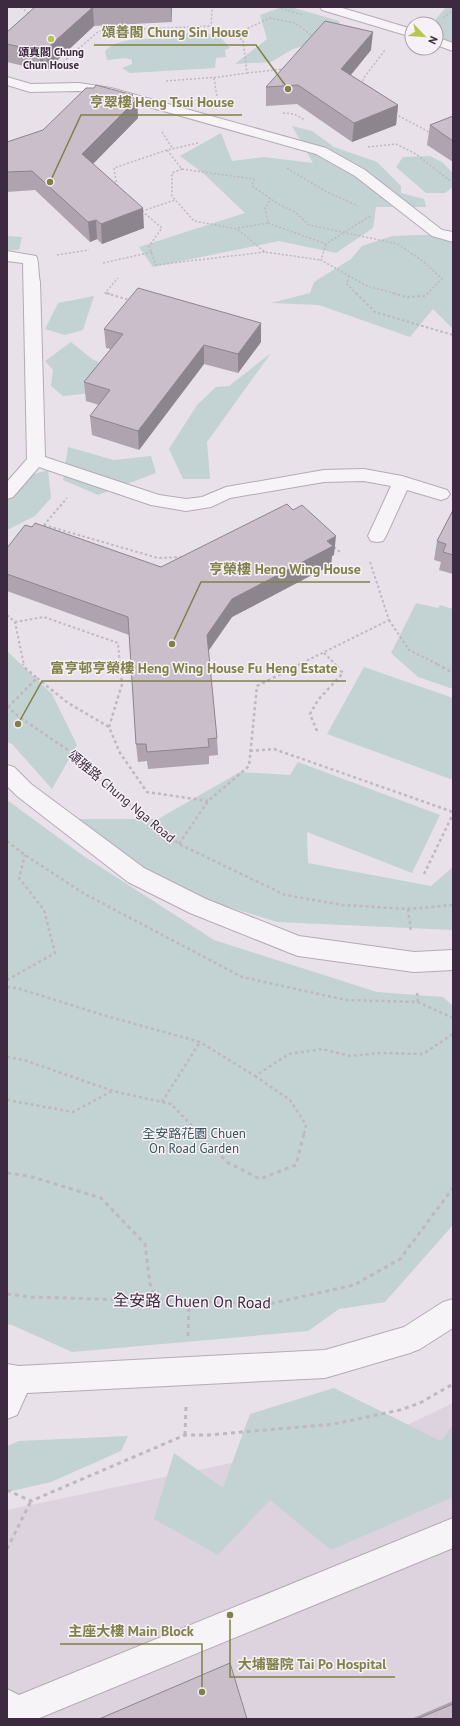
<svg xmlns="http://www.w3.org/2000/svg" width="460" height="1726" viewBox="0 0 460 1726" font-family="'PT Sans','Noto Sans TC',sans-serif">
	<rect width="100%" height="100%" fill="#e8e1e9"/>
	<!-- built -->
	<path fill="#ddd3de" d="M453,1403V1719H7V1510L403,1427Z"/>
	<!-- green -->
	<path fill="#c3d2d2" d="M282,7H291L339,21L343,35L293,49L271,62L235,64L267,39L260,15Z
		M446,7H453V45L436,34V24H432Z
		M203,32L220,37L230,48L225,50L226,57L216,58L215,68L130,73L122,68L132,64V60L126,58L107,60L105,51C121,35 150,40 171,39L174,35Z
		M292,126L312,131L334,147L377,162L401,186V193L424,199L426,207H376L373,228L336,253L279,241L153,267L139,247L245,213L203,173L180,156L221,133L232,161L264,157L313,163Z
		M430,156L442,162L453,173V187L445,193H426L396,167L403,157Z
		M453,234V329L433,309L410,337L319,305L271,303L310,293L314,282L351,259L362,246L392,236Z
		M7,236L22,237L19,250H7Z
		M94,296L83,330L65,335L45,329L58,303Z
		M71,342L92,359L121,372L101,392L63,396L51,386L53,370L45,361Z
		M271,353L207,442L210,479H183L169,449L197,405L216,387L229,386Z
		M68,447L114,460L151,456L156,473L98,495L63,480Z
		M48,470L51,498L35,516L7,530V482Z
		M416,603L438,608L440,605L453,609V689L418,677L391,653Z
		M7,651L52,694L77,745L52,789L12,744L7,742Z
		M364,667L453,698V780L327,734Z
		M298,762L440,815L412,873L307,832L308,863L431,886L453,867V930L277,922L190,895L127,859L70,819H158L240,772L290,775Z
		M7,800L85,857L214,940L377,992L443,997L453,1006V1225L385,1302L339,1309L308,1331L72,1352L12,1325L7,1324Z
		M334,1388L441,1441L453,1425V1497L331,1550L270,1500L218,1555L154,1519L174,1453L223,1488L250,1414Z
		M128,1436L121,1451L51,1482L7,1492V1446L19,1441Z"/>
	<g fill="none" stroke-linecap="round" stroke-linejoin="round">
		<!-- minor casing -->
		<g stroke="#b5aab6" stroke-width="2">
			<path id="minor" d="M320,7H339L412,29V37L322,10Z
				M436,37L453,43V51L436,45Z
				M7,77L31,84L79,83L111,88L326,148L365,170L442,230L453,232V242L432,236L355,176L316,154L110,96L79,91L30,92L7,85Z
				M7,251L36,256C39,260 38,275 40,282L45,457L159,495L186,499L202,497L226,487L324,470L364,469L402,476L447,490L450,494L447,498L441,500L407,490L386,536L383,541L377,542L371,541L368,536L391,486L364,481L324,482L230,498L211,507L186,511L151,505L39,467L13,497L7,499V482L27,459L23,263L7,261Z
				M7,765L14,767L31,784L144,868L206,899L299,936L414,952L453,950V970L414,972L298,956L290,953L190,913L128,882L17,796L7,786Z
				M453,1299V1328L420,1349L410,1353L325,1378L27,1393L17,1415L7,1419V1364L19,1366L325,1350L404,1327L443,1302Z
				M453,1518V1548L37,1719H7V1689L19,1695Z"/>
		</g>
		<!-- path-far3 -->
		<path stroke="#c0b7c0" stroke-width="1.5" stroke-dasharray="2 2" stroke-linecap="butt" d="M21,7L30,15
			M277,7L303,15
			M443,18L453,10
			M233,35L270,18L295,23L314,37
			M63,62L99,31L211,26
			M247,73L284,69
			M214,78L217,97
			M166,81L219,77L247,73L243,40L211,26L212,10L214,7
			M364,85L363,79L385,50
			M283,113L294,114L305,120
			M395,114L431,133
			M162,132L173,149
			M198,143L167,150L182,169L254,179L252,186L278,204L295,212L309,225L398,244L424,262L442,279L427,294
			M368,147L396,144L416,154L453,183
			M287,168L325,191L358,206
			M182,169L172,173V196L194,221L237,229L265,252L321,260
			M117,186L114,168L167,150
			M142,211L162,228L149,246L156,265L265,252
			M142,211L175,200
			M268,223L326,244L372,215
			M238,228L268,223L265,208L271,199
			M326,244L321,260L367,286L397,294
			M57,255L89,250
			M103,263L152,252
			M349,276L347,284L357,294
			M110,294L105,293L118,278"/>
		<!-- path-far2 -->
		<path stroke="#c0b7c0" stroke-width="2" stroke-dasharray="2.5 2.5" stroke-linecap="butt" d="M106,293L132,301
			M356,293L375,312L453,335
			M393,293L406,297L425,296L428,293
			M44,525L158,558L183,557
			M39,527L44,525L67,498
			M334,547L341,553
			M7,615L15,622L24,665
			M389,620L409,650L439,665
			M15,622L44,617L118,643L120,665
			M324,653L336,665
			M298,665L389,620L370,562"/>
		<!-- path-far1 -->
		<path stroke="#c0b7c0" stroke-width="2.5" stroke-dasharray="3 3" stroke-linecap="butt" d="M437,664L453,673
			M37,678L68,703L109,727L120,753L147,792L208,801
			M7,706L19,717L71,752L118,795L179,844L285,895L343,905L408,909L453,905
			M8,707L37,678L24,667L23,664
			M109,727L122,684L120,664
			M317,731L310,714L318,700L343,673L335,664
			M250,751L274,749L453,812
			M7,841L25,855L83,893L242,977L346,1000L418,1002L453,1018
			M179,844L208,801L249,766L257,686L300,664
			M424,874L453,814
			M408,909L411,932
			M7,980L55,953L44,910L19,878L25,855
			M7,987L17,988L103,1015L200,1042L255,1076L289,1054L322,1049L350,1056L380,1053L423,1054L453,1034
			M417,993L418,1002
			M7,1057L24,1060L113,1091L171,1104L200,1134
			M255,1076L290,1100L306,1125L304,1134
			M7,1100L73,1112L112,1091
			M162,1102L200,1042"/>
		<!-- path -->
		<path stroke="#c0b7c0" stroke-width="3" stroke-dasharray="4 4" stroke-linecap="butt" d="M199,1133L227,1162L260,1179L296,1165L304,1133
			M7,1173L29,1176L101,1198L145,1244L150,1284L158,1302
			M7,1294L30,1297L269,1304L354,1285L400,1259L453,1188
			M188,1336L189,1303
			M185,1435L186,1405
			M7,1490L31,1501L185,1435H209L334,1424L400,1410L420,1403L453,1384
			M7,1549L31,1501"/>
		<!-- minor -->
		<use href="#minor" fill="#f7f4f7" fill-rule="evenodd"/>
	</g>
	<!-- wall -->
	<path fill="#aea3af" d="M35,7H172V22L94,26L48,69L44,68L41,70L7,62V32Z
		M371,50L351,75L398,105L396,125L352,142L297,104L266,106V87Z
		M133,95V98L137,99L138,118L93,164L144,228L102,244L97,239L90,242L35,190L7,192V142L43,130Z
		M453,116V162L427,145L430,125Z
		M104,329L261,342L238,373L204,364L139,450L92,435L90,416L99,405L86,401L84,382L111,349L106,348Z
		M453,510V574L439,570L441,562L434,560L437,541Z
		M7,548L161,567L334,555L332,556L331,565L232,617L208,651L217,738L218,755L209,756V764L148,769L147,761L138,762L136,744L129,635L7,591Z
		M453,1701V1719H411Z"/>
	<!-- shaded-wall -->
	<path fill="#8d858e" d="M93,7L94,26L48,69L45,50Z
		M171,7H172V22Z
		M373,32L371,50L340,88L341,69Z
		M42,49L44,68L41,70L39,51Z
		M133,95V103L137,99L138,118L84,173L82,154Z
		M398,105L396,125L352,142L354,123Z
		M143,208L144,228L102,244L101,224Z
		M96,220L97,239L90,242L88,222Z
		M261,323V342L238,373V354Z
		M204,345V364L139,450L138,431Z
		M336,536L334,555L332,556L331,565L232,617L207,653V635L232,599Z"/>
	<!-- building -->
	<path fill="#cabecb" stroke="#8d858e" d="M35,7H94H93L45,50L42,49L39,51L7,44V32Z
		M325,21L373,32L341,69L398,105L354,123L298,85L266,87Z
		M96,85L133,95L130,97L137,99L82,154L143,208L101,224L96,220L88,222L32,171L7,172V142L43,130L86,88H94Z
		M453,116V141L430,125Z
		M138,288L261,323L238,354L204,345L138,431L90,416L110,390L84,382L123,334L104,329Z
		M287,504L293,510L302,505L336,536L327,541L333,546L232,599L207,635L217,738L208,739L209,747L147,752L146,744H136L128,617L7,574V548L25,525L32,527L35,523L161,567Z
		M453,510V555L443,552L446,544L437,541Z
		M230,1663L247,1719H99Z
		M453,1704V1719H417Z"/>
	<!-- markers -->
	<circle fill="#b6c74d" stroke="#f6f1f6" stroke-width="1.5" cx="51" cy="39" r="4"/>
	<g text-anchor="middle" stroke-width="3" stroke-linejoin="round" paint-order="stroke">
		<!-- far-poi labels -->
		<g font-size="11" font-weight="bold" fill="#3e2a40" stroke="#f6f1f6">
			<text x="51" y="56">頌真閣 Chung<tspan x="51" dy="13">Chun House</tspan></text>
		</g>
		<!-- street labels -->
		<g font-size="13" fill="#3e2a40" stroke="#f6f1f6">
			<text transform="translate(122 796) rotate(40)" y="5">頌雅路 Chung Nga Road</text>
		</g>
		<!-- park labels -->
		<g font-size="13" fill="#38575b" stroke="#f6f1f6">
			<text x="194" y="1138">全安路花園 Chuen<tspan x="194" dy="15">On Road Garden</tspan></text>
		</g>
		<!-- near-street labels -->
		<g font-size="16" fill="#3e2a40" stroke="#f6f1f6">
			<text transform="translate(192 1301) rotate(1)" y="6">全安路 Chuen On Road</text>
		</g>
	</g>
	<!-- callouts -->
	<path fill="none" stroke="#808047" stroke-width="1.5" d="M288 89L256 45H94M50 182L81 115H242M172 644L201 582H370M18 724L42 681H346M202 1692L202 1644H60M230 1615L230 1677H395"/>
	<g fill="#808047" stroke="#f6f1f6" stroke-width="1.5">
		<circle cx="288" cy="89" r="4"/>
		<circle cx="50" cy="182" r="4"/>
		<circle cx="172" cy="644" r="4"/>
		<circle cx="18" cy="724" r="4"/>
		<circle cx="202" cy="1692" r="4"/>
		<circle cx="230" cy="1615" r="4"/>
	</g>
	<g font-size="14" text-anchor="middle" font-weight="bold" fill="#808047" stroke="#f6f1f6" stroke-width="3" stroke-linejoin="round" paint-order="stroke">
		<text x="175" y="37">頌善閣 Chung Sin House</text>
		<text x="162" y="107">亨翠樓 Heng Tsui House</text>
		<text x="285" y="574">亨榮樓 Heng Wing House</text>
		<text x="194" y="673">富亨邨亨榮樓 Heng Wing House Fu Heng Estate</text>
		<text x="131" y="1636">主座大樓 Main Block</text>
		<text x="312" y="1669">大埔醫院 Tai Po Hospital</text>
	</g>
	<!-- border -->
	<rect width="460" height="1726" fill="none" stroke="#3e2a40" stroke-width="16"/>
	<!-- north arrow -->
	<g transform="translate(424 36) rotate(115)"><circle r="19" fill="#f6f1f6" stroke="#aca1ad"/>
	<path d="M0-3L7 15L0 10L-7 15Z" fill="#b6c74d"/>
	<text y="-6" font-size="11" font-weight="bold" text-anchor="middle" fill="#3e2a40">N</text>
	</g>
</svg>
